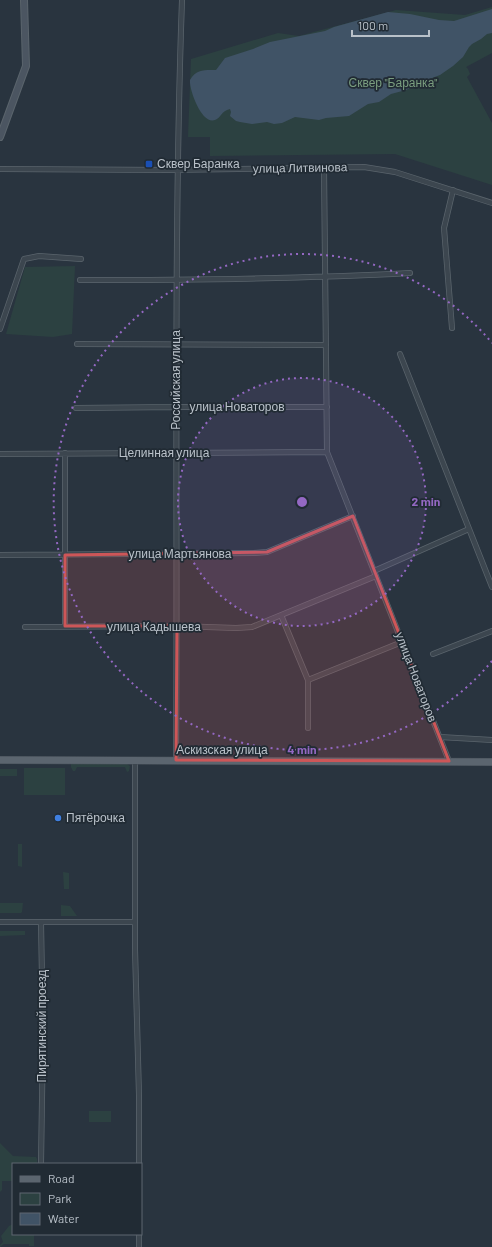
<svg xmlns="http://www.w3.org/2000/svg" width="492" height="1247" viewBox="0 0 492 1247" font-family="Barlow,sans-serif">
	<rect width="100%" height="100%" fill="#29343f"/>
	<!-- green -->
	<path fill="#2c4141" d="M492,7V53L466,67L468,69L470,74L467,77L492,123V185L395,154L210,156V137H188L191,59L278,33L299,36L396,10L465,15Z
		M75,266L72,334L53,337L6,334L25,267Z
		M124,762L130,766L129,771L127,772L125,767H77L75,771H73L71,767V764L73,763Z
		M24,768H65V795H24Z
		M0,769H17V776H0Z
		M18,844H22V867L18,866Z
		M63,872L69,873V889H64Z
		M0,903H23L22,912L21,913H0Z
		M61,905L70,906L77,916H61Z
		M0,931H25V935L0,936Z
		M89,1111H111V1122H89Z
		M0,1143L13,1156L36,1157L37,1159V1164H13V1181H2V1190L0,1192Z
		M13,1224V1234H34V1246H29V1244H4L0,1247V1245L3,1242L1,1236L9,1226Z"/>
	<!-- water -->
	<path fill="#405366" d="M492,9V33L487,34L481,39L472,44L469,47L463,57L453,66L440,75L419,83L406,90L391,94L379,102L368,104L349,116L326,118L319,120L295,117L282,123L274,124L267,122L252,124L240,122L236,121L230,116L231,112L230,109C221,111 221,118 215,120C202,125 189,90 190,80C196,69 205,70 216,70L225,58L253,49L270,42L325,31L334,27L388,12L410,14L439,20L454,21Z"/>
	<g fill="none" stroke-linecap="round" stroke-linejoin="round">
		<!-- street casing -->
		<g stroke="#5a646c" stroke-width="6">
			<path id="street" d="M324,167L327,452L449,761
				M0,169L168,170L364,167L395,172L492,203
				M80,280C190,280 300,279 410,273
				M452,328L444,228L453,190
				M0,329L24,259L39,256L81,259
				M77,344L326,345
				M400,354L492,587
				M76,408L176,407H327
				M0,454L327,452
				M0,555L254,553L267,552L353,516
				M374,571L469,529
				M281,615L308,680V728
				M65,626V453
				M25,627L177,626L236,628L252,627L376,576
				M433,654L492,631
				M308,680L402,642
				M440,737L492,740
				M135,760V949L139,1095V1164
				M176,760C178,507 173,253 182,0
				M0,922H134
				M41,922L43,1034L41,1164
				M139,1234V1247"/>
		</g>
		<!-- secondary casing -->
		<g stroke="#5a646c" stroke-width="8">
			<path id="secondary" d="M0,137L26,66L24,0"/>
		</g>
		<!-- primary casing -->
		<g stroke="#464f58" stroke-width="8">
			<path id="primary" d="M0,760L492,762"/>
		</g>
		<!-- street -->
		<use href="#street" stroke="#3c464f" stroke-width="4.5"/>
		<!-- secondary -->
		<use href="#secondary" stroke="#4b5561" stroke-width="6"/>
		<!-- primary -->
		<use href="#primary" stroke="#5b656f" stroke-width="7"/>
	</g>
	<!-- marked area -->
	<path fill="#cd5658" fill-opacity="0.2" stroke="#cd5658" stroke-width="3" stroke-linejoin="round" d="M353,516L449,761L176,760L177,626H65V555L267,552Z"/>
	<!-- distance rings -->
	<circle cx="302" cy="502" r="124" fill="#9468c3" fill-opacity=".12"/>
	<g fill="none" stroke="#9468c3" stroke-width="2" stroke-dasharray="2 4">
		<circle cx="302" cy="502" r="124"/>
		<path d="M492 661A248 248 0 1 1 492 343"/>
	</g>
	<!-- markers -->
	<rect fill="#1a4fb4" stroke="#212b34" stroke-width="1.5" x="145" y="160" width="8" height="8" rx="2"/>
	<circle fill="#3f7fe0" stroke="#212b34" stroke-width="1.5" cx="58" cy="818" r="4"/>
	<g text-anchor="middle" stroke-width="3.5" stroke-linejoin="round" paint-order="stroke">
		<!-- park labels -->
		<g font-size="12" fill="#7a9d7f" stroke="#212b34">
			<text x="393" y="87">Сквер "Баранка"</text>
		</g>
		<!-- poi labels -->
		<g font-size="12" fill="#b9c1c9" stroke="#212b34" text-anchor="start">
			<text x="157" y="168">Сквер Баранка</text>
			<text x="66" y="822">Пятёрочка</text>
		</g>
		<!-- street labels -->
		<g font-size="12" fill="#b9c1c9" stroke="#212b34">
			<text transform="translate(300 168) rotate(-1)" y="4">улица Литвинова</text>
			<text transform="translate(176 380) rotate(-90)" y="4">Российская улица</text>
			<text x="237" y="411">улица Новаторов</text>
			<text x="164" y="457">Целинная улица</text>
			<text x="180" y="558">улица Мартьянова</text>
			<text x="154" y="631">улица Кадышева</text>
			<text transform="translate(416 677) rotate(69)" y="4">улица Новаторов</text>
			<text x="222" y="754">Аскизская улица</text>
			<text transform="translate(42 1026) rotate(-90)" y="4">Пирятинский проезд</text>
		</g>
	</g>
	<circle cx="302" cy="502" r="6" fill="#9468c3" stroke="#212b34" stroke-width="2"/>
	<g font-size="12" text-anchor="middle" font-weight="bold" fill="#9468c3" stroke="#212b34" stroke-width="3.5" stroke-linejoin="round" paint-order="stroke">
		<text x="426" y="506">2 min</text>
		<text x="302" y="754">4 min</text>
	</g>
	<!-- legend -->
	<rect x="12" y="1163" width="130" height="72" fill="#212b34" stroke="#5e6770"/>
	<rect x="20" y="1176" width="20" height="6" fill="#5b656f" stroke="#5e6770"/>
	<text x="48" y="1183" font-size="12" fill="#b9c1c9">Road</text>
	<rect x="20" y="1193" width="20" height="12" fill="#2c4141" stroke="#5e6770"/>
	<text x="48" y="1203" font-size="12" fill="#b9c1c9">Park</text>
	<rect x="20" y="1213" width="20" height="12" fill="#405366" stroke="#5e6770"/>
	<text x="48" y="1223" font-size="12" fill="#b9c1c9">Water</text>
	<!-- scale -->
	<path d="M352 30v6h77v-6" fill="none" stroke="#b9c1c9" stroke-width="2"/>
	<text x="358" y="30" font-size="12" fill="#b9c1c9" stroke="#212b34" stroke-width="3" paint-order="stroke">100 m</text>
</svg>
